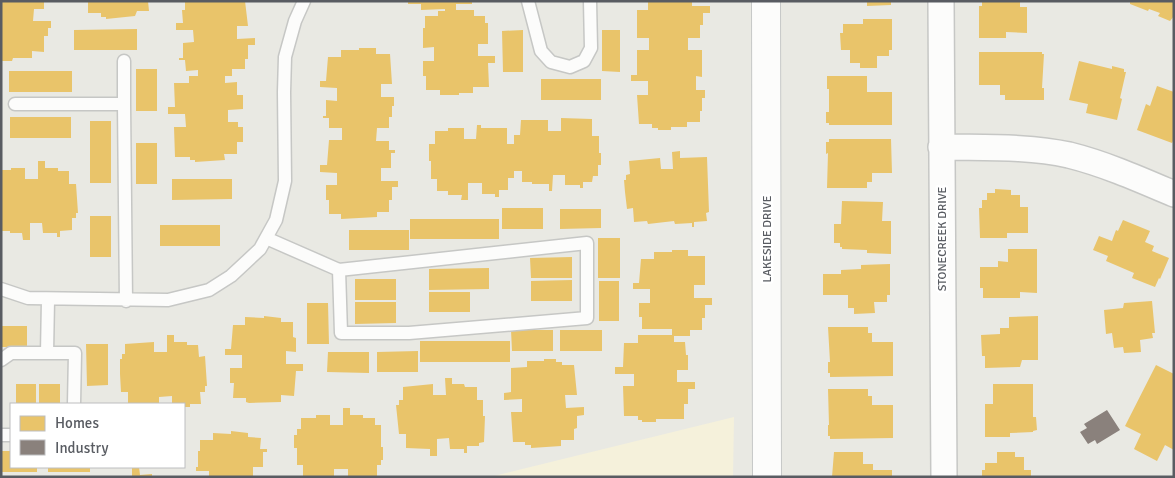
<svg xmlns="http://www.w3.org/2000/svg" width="1175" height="478" viewBox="0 0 1175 478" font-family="Signika,sans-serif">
	<rect width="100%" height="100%" fill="#e9e9e3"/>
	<!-- commercial -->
	<path fill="#f5f1db" d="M734,417L733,477H490Z"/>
	<!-- homes -->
	<path fill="#e9c46a" d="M1,1H44V9H34L33,21H51V28H48V36H44V52L32,51V58H13L12,61H1Z
		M88,1H148L149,11H137L135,16L106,19V17H101V13H88Z
		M185,1H245L248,26H237V39L255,38V45H248V59H245V69H232V76H225V83L237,82V95H243V109L228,110V122H238V127H243V142H237V154H224L225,160L195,162V160H190V157H175L174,127H186L185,114H168V107H175L174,83H189V76H198V70L186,71L185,60H179V58H183V43L194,42L193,30H176V23H183L182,10H185Z
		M408,1H472V4H456V10H474V16H485V23H488V44H478V56H495V63H488L489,87H473V93H459V95H440V90H426V76H423V61H434V47L423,48V28H425V16H438V11H445V9L421,10V4H408Z
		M648,1H692V6H710V13H703V25H700V38H688V50H702V77L696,76V90H705V98H702V111H700V122H687V127H671V130H658V128H652V124H639L637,95H648V81H631V75H637V50H649V38H637V10H648Z
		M867,1H891V5L867,6Z
		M982,1H1020V7H1027V33L1006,32V38H979V6H982Z
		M1130,1H1174V16L1170,21L1158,16L1160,13L1149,9L1148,11L1130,4Z
		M863,19H892V50H889V56H877V68H860V63H850V50H841L840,33H843V24H863Z
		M137,29V50H74V30Z
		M523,30V72H503L502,31Z
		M602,30H620V72L602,71Z
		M359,48H376V54H390L392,84H381V97H394V106H392V117H389V128H377L376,141H389V150H395V153H391V168H381V181H398V187H392V200H389V212H377V217L341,219V214H329V200H326V185H337V173L320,172V165H327L329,140H342V128H329V118H323V116H326V100L337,101V88L320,87V81H326L328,57H341V50H359Z
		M979,52H1042V54H1044L1042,88H1044V100H1005V95H1000V85H979Z
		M1079,61L1112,69V66L1124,69V72H1126L1120,98L1122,99L1117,120L1086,113L1088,104L1069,100Z
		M136,69H157V111H136Z
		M9,71H72V92H9Z
		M827,76H867V92H892V125H829V123H826V112H829V89H827Z
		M541,79H601V100H541Z
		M1157,86L1174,92V139L1172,143L1137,130L1146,104L1150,106Z
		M10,117H71V138H10Z
		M561,118L592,119V136H599V153H601V165H598V176H593L592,182H583V188H580V185H565V175H553L552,191H549V184H532V182H522V171H514V178H508V190H499V197H495V194H482V183H468V200H461L462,195H448V191H437V179H431V161H429V144H435V131H448V128H464V139H476L477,125H481V128H507V144H514V135H520L521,120H548V131H561Z
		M90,121H111V183H90Z
		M829,139H891L892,173H872V182H867V188H827L828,153L826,154V142H829Z
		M136,143H157V184H136Z
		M680,151V158L707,157L709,212L706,213L707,221L694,222V227H692V223L675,224L674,221L648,224L647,221L634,222L633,208L627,209L625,192L624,180H626V175L630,174L629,161L660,158L661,169H673L672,152Z
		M38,161H45V168H58V171H69V184H76L78,213H76V218H72V230L60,231V237H57V233H43L42,223H30V240H23L22,233H10V231H1V170H11V168H25V179H38Z
		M172,179H232V199L172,200Z
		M995,189L1011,190V195H1020V207H1028V233H1007V238H980L979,208H982V200H987V193H995Z
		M842,201L883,202L882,221H891V254L867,253V250L842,249V247H840V243H834V224H841Z
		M502,208H543V229H502Z
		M560,209H601V228L560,229Z
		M90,216H111V257H90Z
		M410,219H499V239H410Z
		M1123,220L1150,231L1145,242L1154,246L1152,251L1169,258L1160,279L1159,278L1155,287L1132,278L1134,273L1106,261L1108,256L1093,250L1099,236L1112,241L1116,230L1118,231Z
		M160,225H220V246H160Z
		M349,230H409V250H349Z
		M598,238H620V278H598Z
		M1008,249H1037V293L1020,292V298H983V288H980V267H998V261L1008,262Z
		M672,250H688V256H705V285H694V298H712V305H705V318H702V330H690V336H674V342H685L686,355H688V370H677V382H695V389H688V404H684V419H656V422H642V420H638V416H624L623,386H634V374H615V367H623L624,343H638V335H672V329H642V317H639V303H650V289H633V283H639L641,259H654V252H672Z
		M572,257V278H531L530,258Z
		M890,264V295H887V302H874L875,313L854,314V308H848V295H823V274H841V270L861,269V265Z
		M489,268V289L429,290V269Z
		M355,279H396V300H355Z
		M572,280V301H531V281Z
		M599,281H619V321H599Z
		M429,292H470V312H429Z
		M1152,301L1155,333H1152L1153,338L1140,340L1141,352L1124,353L1123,347L1114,348L1112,333L1106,334L1104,310L1123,308L1124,303Z
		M355,302H396V323L355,324Z
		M307,303H328L329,344H307Z
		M264,316L281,318V322H293V337L296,338V352L286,351V364H303V371H296L294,396L281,395V402L249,403L246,402V398H233L234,383H230V368H242V355H225V349H231L233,325H245V317L264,318Z
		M1038,316V360H1022L1020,367L985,368V356H982L981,335L1000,334V328H1009V317Z
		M1,326H27V347H1Z
		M828,327H868V333H872V342H893V376L830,377V373H828V362H830Z
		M511,330H553V351H512Z
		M560,330H602V351H560Z
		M167,335H174V342H187V345H198L199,357L205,356L207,386H205V392H200L201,404H190V407H184V404H172V396L159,397V404H128V392H121L120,374V359H122V354H125V344L154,342V352H167Z
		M420,341H510V362H420Z
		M86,344H108V385L87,386Z
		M418,351V372H377V352Z
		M328,352H369V373L327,372Z
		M544,359H556V362H562V365H574L577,395H565L566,408L584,407V415L577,416V428L574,429V440H561V446L531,448V445H525V442H513L511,412H522V399L504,400V393L511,392V368L527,367V361H544Z
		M1156,365L1174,374V450L1165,445L1157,461L1134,449L1141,434L1125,426Z
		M445,378H452V384H464L465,387H477V400H483V416H485L484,442L479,443V446H467V453H464V449H450L449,438L437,439V456H430V449L406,448V434H399L396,405H399V400H403V387L433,384V395H446Z
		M16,384H36V404H16Z
		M39,384H60V404H39Z
		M993,384H1033V417H1036L1037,430L1033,431V432L1010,433V437H985V404H993Z
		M828,389H868V396H872V405H893V438L830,439V436H828V425H829Z
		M343,408H350V415H363V418H375V425H381V447H383V460H381V465H377V477H348V469H334V477H303V465H297V448H294V435H297V429H301V418H316V415H330V425H343Z
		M231,431L248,433V437L261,438L260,449H267V452H263V467H253V477H209V471H196V467H198V451H200V440H213V433L231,434Z
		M1,451H11V467H37V472H1Z
		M834,452H863V464H873V470H892V477H832Z
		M997,452H1015V457H1024V470H1031V477H982V470H985V463H997Z
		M48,467H90V472H48Z
		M132,467H139L140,475L152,474V477H132Z"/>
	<!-- industry -->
	<path fill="#8a817c" d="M1107,410L1120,430L1097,444L1095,440L1088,444L1080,432L1087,428L1084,424Z"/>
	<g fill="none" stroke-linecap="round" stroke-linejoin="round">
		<!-- lane casing -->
		<g stroke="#c6c7c5" stroke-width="15">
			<path id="lane" d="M528,1L541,51L551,62L570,67L584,61L591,48L590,1
				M124,61V104
				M15,104H124L126,301
				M266,238L339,270L341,333H409L587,318V243L339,270
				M1,289L28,298L168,300L209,290L231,276L260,249L276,220L285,181L284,92L285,57L295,21L304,1
				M47,353H75L74,404
				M1,360L11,353H47L48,300
				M1,435H11"/>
		</g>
		<!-- street casing -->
		<g stroke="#c6c7c5" stroke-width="28">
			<path id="street" d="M941,1L944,477
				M941,147C984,148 1027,146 1069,155C1105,164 1139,179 1174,194"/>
		</g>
		<!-- secondary casing -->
		<g stroke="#c6c8c7" stroke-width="30">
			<path id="secondary" d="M766,1L767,477"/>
		</g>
		<!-- lane -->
		<use href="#lane" stroke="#fcfcfb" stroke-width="12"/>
		<!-- street -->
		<use href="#street" stroke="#fcfcfb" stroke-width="25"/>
		<!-- secondary -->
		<use href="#secondary" stroke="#fcfcfb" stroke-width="28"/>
	</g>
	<g text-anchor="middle" stroke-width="5" stroke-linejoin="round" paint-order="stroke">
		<!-- street labels -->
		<g font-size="12" fill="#595c62" stroke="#fff">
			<text transform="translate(767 239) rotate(-90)" y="4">LAKESIDE DRIVE</text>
			<text transform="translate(942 239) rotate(-90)" y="4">STONECREEK DRIVE</text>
		</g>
	</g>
	<!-- border -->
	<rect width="1175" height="478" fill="none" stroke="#595c62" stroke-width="5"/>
	<!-- legend -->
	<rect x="10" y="403" width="175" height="65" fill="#ffffff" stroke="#bdbec0"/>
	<rect x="20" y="416" width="25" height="15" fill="#e9c46a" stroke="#bdbec0"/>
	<text x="55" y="428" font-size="15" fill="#595c62">Homes</text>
	<rect x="20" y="440" width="25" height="15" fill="#8a817c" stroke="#bdbec0"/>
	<text x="55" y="453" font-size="15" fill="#595c62">Industry</text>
</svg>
